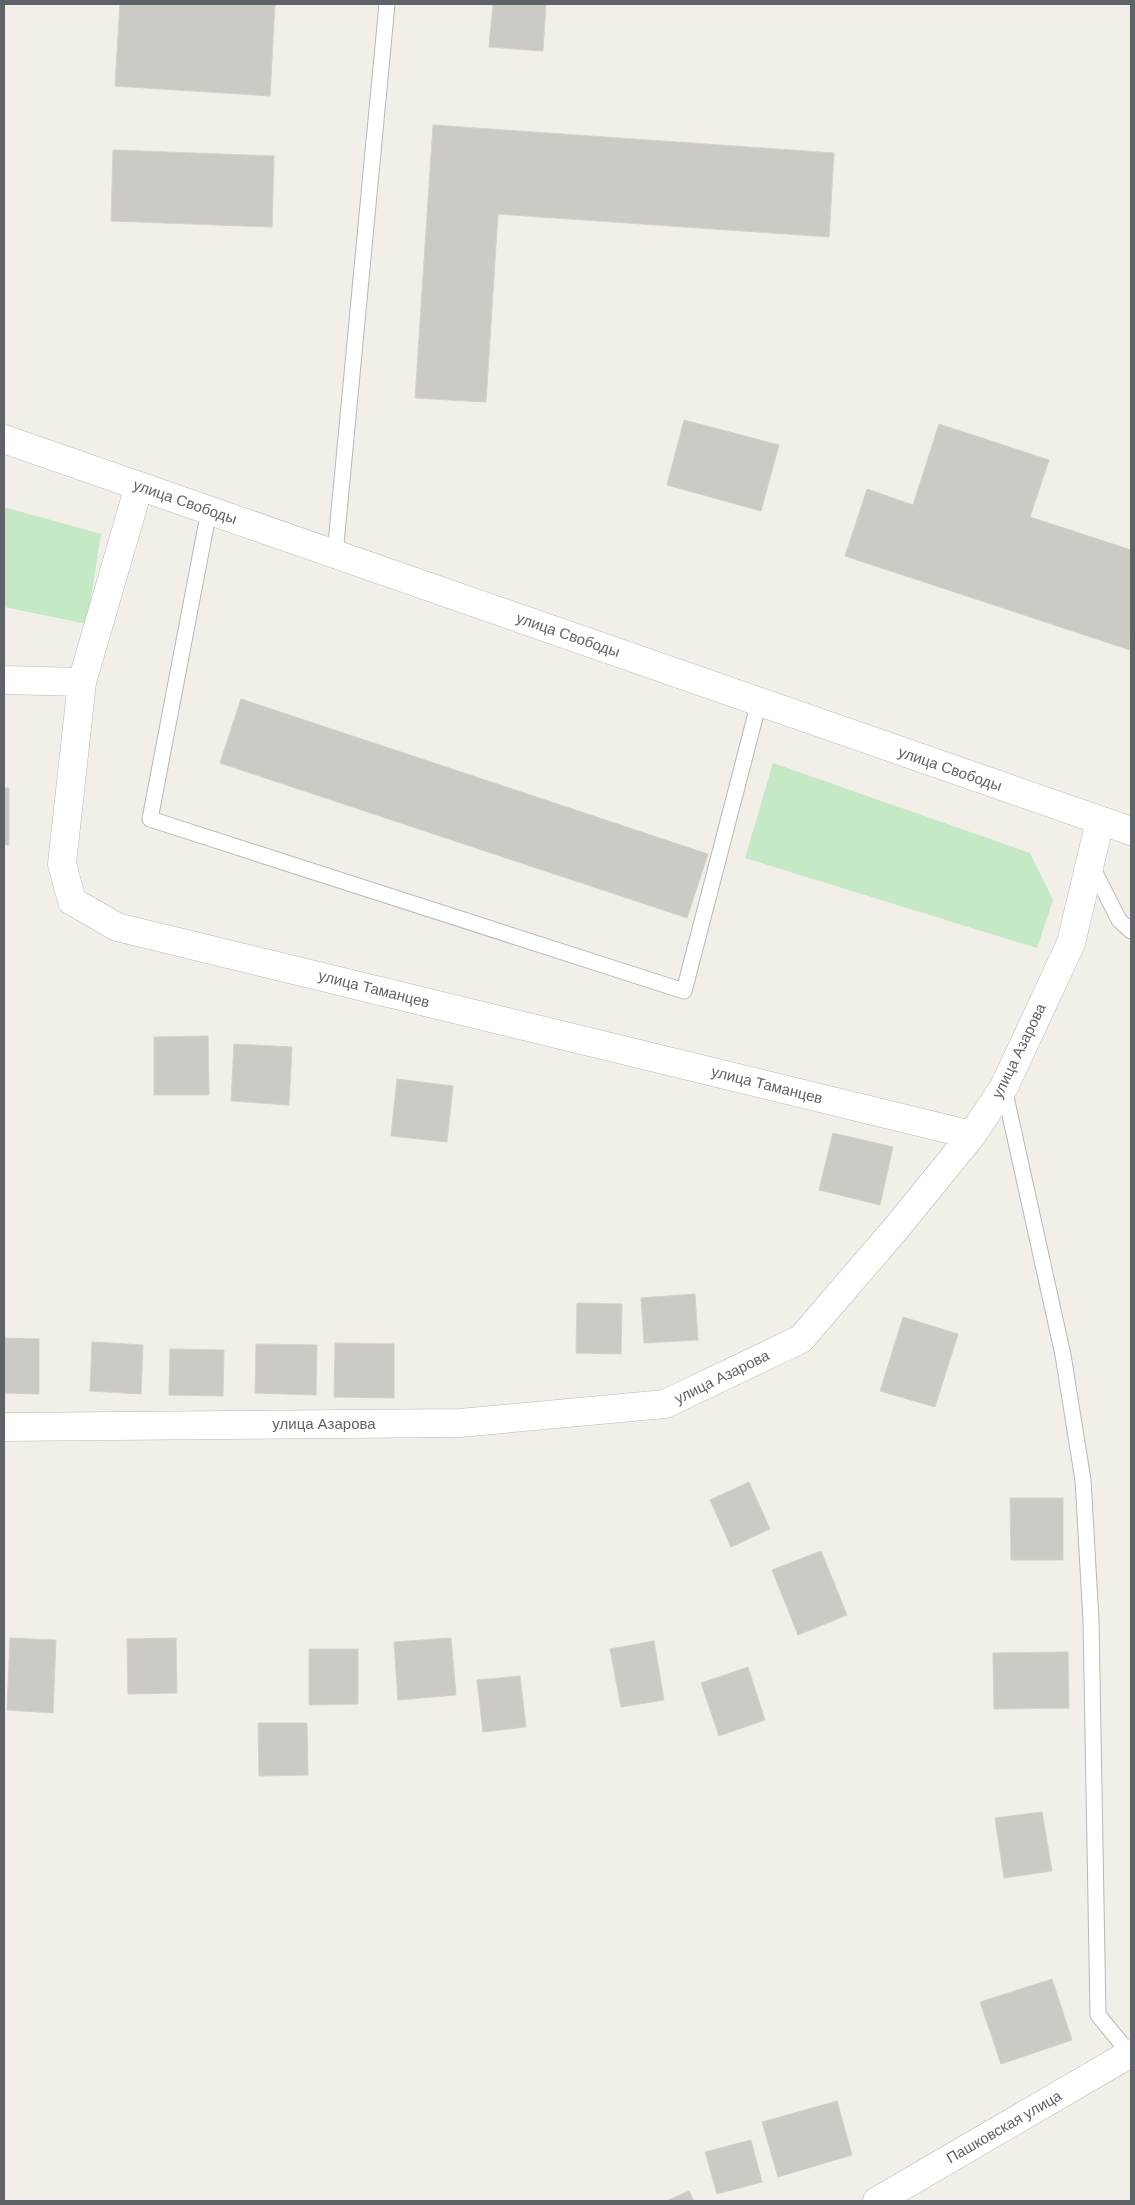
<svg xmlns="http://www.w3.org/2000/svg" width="1135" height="2205" viewBox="0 0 1135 2205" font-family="'DM Sans',sans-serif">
	<rect width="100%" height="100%" fill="#f1efe8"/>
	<!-- green -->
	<path fill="#c5e8c5" d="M4,507L101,534L87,624L4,607Z
		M773,763L1030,853L1053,900L1037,948L745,858Z"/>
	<!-- building -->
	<path fill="#cccac5" stroke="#d6d1c6" d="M120,4H275L270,96L115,86Z
		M493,4H546L543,51L489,47Z
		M433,125L834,153L829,237L498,214L486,402L415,398Z
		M113,150L274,156L272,227L111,221Z
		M684,420L779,445L761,511L667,485Z
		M939,424L1049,460L1030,517L1131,550L1130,650L845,556L867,489L913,505Z
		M241,699L708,854L687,918L220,763Z
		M4,788H9V845H4Z
		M208,1036L209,1095H154V1037Z
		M234,1044L292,1047L289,1105L231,1101Z
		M397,1079L453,1086L447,1142L391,1136Z
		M833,1133L893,1147L880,1205L819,1190Z
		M695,1294L698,1340L644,1343L641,1298Z
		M577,1303L622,1304L621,1354L576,1353Z
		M903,1317L958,1334L935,1407L880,1391Z
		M4,1338L39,1339V1394L4,1393Z
		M92,1342L143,1345L141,1394L90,1391Z
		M335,1343L394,1344V1398L334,1397Z
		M256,1344L317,1345L316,1395L255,1393Z
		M170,1349L224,1350L223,1396L169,1395Z
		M749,1482L770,1529L731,1547L710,1500Z
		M1010,1498H1063V1560H1011Z
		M821,1551L847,1615L798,1635L772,1570Z
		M10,1638L56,1640L53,1713L7,1710Z
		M176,1638L177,1693L128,1694L127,1639Z
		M451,1638L456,1695L398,1700L394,1642Z
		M654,1641L664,1700L621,1707L610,1649Z
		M309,1649H358V1704L309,1705Z
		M1068,1652L1069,1708L994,1709L993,1653Z
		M748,1667L765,1720L719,1736L701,1683Z
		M520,1676L526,1727L483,1732L477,1680Z
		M258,1723H307L308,1775L259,1776Z
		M1042,1812L1052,1871L1004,1878L995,1818Z
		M1052,1979L1072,2040L1001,2064L980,2002Z
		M837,2101L852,2155L778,2177L762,2122Z
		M751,2140L762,2182L717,2194L705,2152Z
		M689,2191L694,2201H666Z"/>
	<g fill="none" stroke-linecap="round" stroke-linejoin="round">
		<!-- lane casing -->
		<g stroke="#b5b8bc" stroke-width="17">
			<path id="lane" d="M209,510L150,819L684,991L759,702
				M335,554L387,4
				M1091,865L1119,920L1131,931
				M1004,1088L1063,1355L1083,1480L1091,1620L1098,2015L1130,2054"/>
		</g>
		<!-- street casing -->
		<g stroke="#b5b8bc" stroke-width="29">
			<path id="street" d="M139,486L82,682L62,864L72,901L117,927L972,1135
				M4,680L82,682
				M4,1427L460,1423L665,1404L801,1339L898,1226L972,1135L1004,1087L1071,943L1100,821
				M877,2201L1131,2053"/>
		</g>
		<!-- secondary casing -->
		<g stroke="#b6babf" stroke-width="29">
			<path id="secondary" d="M4,439L1131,831"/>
		</g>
		<!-- lane -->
		<use href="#lane" stroke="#fff" stroke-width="15"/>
		<!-- street -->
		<use href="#street" stroke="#fff" stroke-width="28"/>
		<!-- secondary -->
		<use href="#secondary" stroke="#fff" stroke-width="28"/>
	</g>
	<g text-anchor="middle" stroke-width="5" stroke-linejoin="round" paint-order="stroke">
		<!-- street labels -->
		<g font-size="15" fill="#5f6368" stroke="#fff">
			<text transform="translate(185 502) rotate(19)" y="5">улица Свободы</text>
			<text transform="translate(568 635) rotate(19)" y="5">улица Свободы</text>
			<text transform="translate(950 769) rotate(19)" y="5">улица Свободы</text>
			<text transform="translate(374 989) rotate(14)" y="5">улица Таманцев</text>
			<text transform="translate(1019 1051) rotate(-64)" y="5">улица Азарова</text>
			<text transform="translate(767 1085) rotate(14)" y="5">улица Таманцев</text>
			<text transform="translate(722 1377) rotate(-26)" y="5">улица Азарова</text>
			<text x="324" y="1429">улица Азарова</text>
			<text transform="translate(1004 2127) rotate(-30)" y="5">Пашковская улица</text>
		</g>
	</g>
	<!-- border -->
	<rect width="1135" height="2205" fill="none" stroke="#5f6368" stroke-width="10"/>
</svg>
